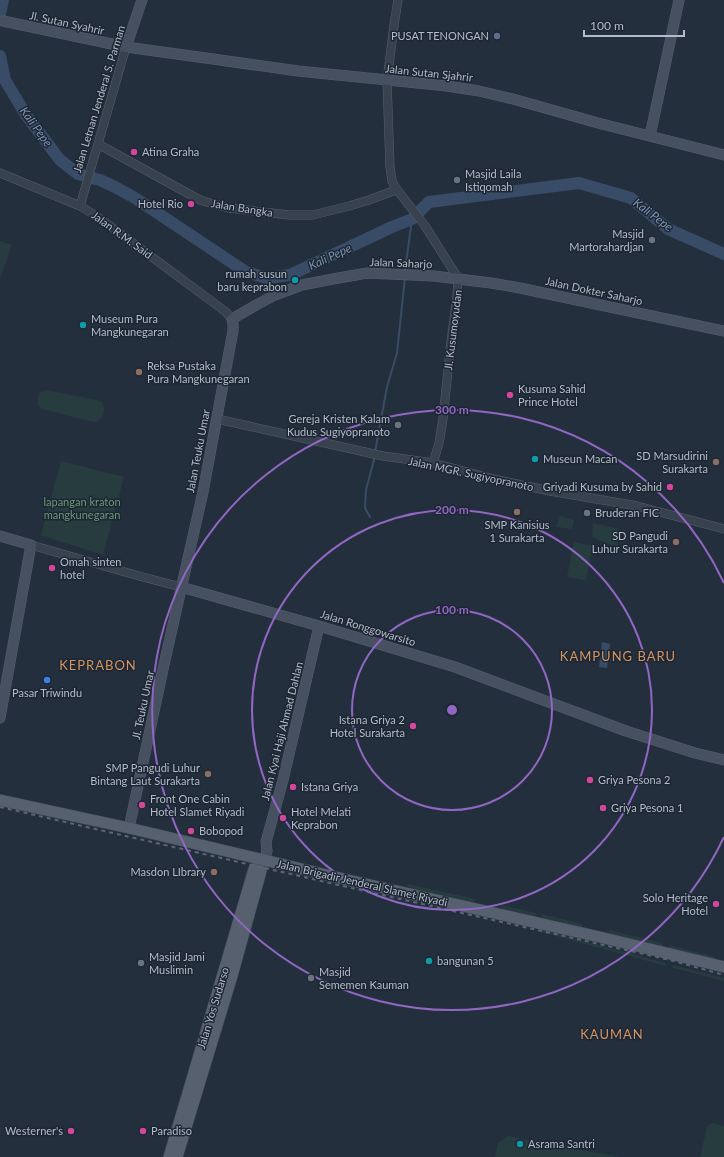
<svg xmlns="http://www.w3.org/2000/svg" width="724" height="1157" viewBox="0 0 724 1157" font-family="Lato,sans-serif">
	<rect width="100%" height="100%" fill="#242f3e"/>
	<!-- green -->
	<path fill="#263c3f" d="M0,241L12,245L0,279Z
		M46,390L97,400L103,403C106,412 102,422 93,422L42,409L38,405V400L39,393Z
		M61,461L124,477L103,555L41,535Z
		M560,516L574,520L572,529L556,527Z
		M593,523L619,529L617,548L592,537Z
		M574,542L592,546L586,580L567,577Z
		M408,884L475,899L474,902L407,887Z
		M501,905L536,913L535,916L501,908Z
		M542,914L583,924L582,927L541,917Z
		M542,930L666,963V966L541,932Z
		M609,930L663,943L662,946L608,933Z
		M669,945L715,957V960L669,948Z
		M673,965L724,978V981L673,968Z
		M713,1123L724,1126V1157H700L707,1127L709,1124Z
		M508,1136L619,1157H495L498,1143Z"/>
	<!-- water -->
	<path fill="#394c67" d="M602,642L610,644L607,668L599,667Z"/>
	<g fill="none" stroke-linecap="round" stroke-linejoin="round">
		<!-- stream -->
		<path stroke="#394c67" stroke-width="2" d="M405,271L412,219
			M375,452L387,387L397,353L405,277
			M370,517L365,508L366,490L375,456"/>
		<!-- river -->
		<path stroke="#394c67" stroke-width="12" d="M0,14L3,0
			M0,56L5,80L26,115L60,160L78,174L100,180L115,187L135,198L246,272L267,278L290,275L392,227L412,219L429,202L579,183L631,198L668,229L724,254"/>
		<!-- tertiary casing -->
		<g stroke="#565f6c" stroke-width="9">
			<path id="tertiary" d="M398,0L394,25L387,81L390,167L392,181L395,187L425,226L458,278L457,296L450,350L443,419L439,443L433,463
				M98,144L200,200L213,204L229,208L289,215H313L349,206L369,200L396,190
				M0,173L80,206L98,217L226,312L232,319
				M80,206L126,47
				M217,419L383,456L433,463L498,480L550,491L637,506L724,529
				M31,545L139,576L181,587"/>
		</g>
		<!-- secondary casing -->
		<g stroke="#565f6c" stroke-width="11">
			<path id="secondary" d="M3,21L126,47L213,59L298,71L447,86L479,91L513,99L598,123L724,155
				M126,47L142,0
				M650,136L679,0
				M0,536L31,545L0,718
				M181,587L319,626L455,667L626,731L695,753L724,760
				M129,828L165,660L203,492L233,331V324L232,319L258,304L275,295L302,285L333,279L367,273L434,276L491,283L520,288L724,331
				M262,867L267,851L266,842L283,780L319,626"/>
		</g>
		<!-- primary casing -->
		<g stroke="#414a57" stroke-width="12">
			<path id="primary" d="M0,800L129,828L348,880L604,938L724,967
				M169,1157L254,869
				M177,1157L232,976L261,871"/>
		</g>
		<!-- tertiary -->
		<use href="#tertiary" stroke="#38414e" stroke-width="8"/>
		<!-- secondary -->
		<use href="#secondary" stroke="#465061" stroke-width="10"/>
		<!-- primary -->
		<use href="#primary" stroke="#56606e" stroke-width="11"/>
		<!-- rail -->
		<path stroke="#5a6575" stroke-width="2" stroke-dasharray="4 4" stroke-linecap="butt" d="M0,807L347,887L670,960L724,975"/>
	</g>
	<!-- distance rings -->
	<g fill="none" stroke="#9266c3" stroke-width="2">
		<circle cx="452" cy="710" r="100"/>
		<circle cx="452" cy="710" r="200"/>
		<path d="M724 837A300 300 0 1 1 724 583"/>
	</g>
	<!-- markers -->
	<circle fill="#5c6f8a" stroke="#1d2633" stroke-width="1.5" cx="497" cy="36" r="4"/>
	<g fill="#d1479c" stroke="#1d2633" stroke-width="1.5">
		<circle cx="134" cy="152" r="4"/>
		<circle cx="191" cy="204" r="4"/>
		<circle cx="510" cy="395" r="4"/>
		<circle cx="670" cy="487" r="4"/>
		<circle cx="52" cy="568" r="4"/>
		<circle cx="413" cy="726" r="4"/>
		<circle cx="590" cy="780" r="4"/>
		<circle cx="293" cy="787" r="4"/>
		<circle cx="142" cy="805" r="4"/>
		<circle cx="603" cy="808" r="4"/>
		<circle cx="283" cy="818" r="4"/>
		<circle cx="191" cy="831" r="4"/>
		<circle cx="716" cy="904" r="4"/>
		<circle cx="71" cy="1131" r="4"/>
		<circle cx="143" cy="1131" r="4"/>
	</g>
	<g fill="#6b7280" stroke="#1d2633" stroke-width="1.5">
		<circle cx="457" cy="180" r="4"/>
		<circle cx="652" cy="240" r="4"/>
		<circle cx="398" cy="425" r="4"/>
		<circle cx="587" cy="513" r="4"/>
		<circle cx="141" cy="963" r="4"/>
		<circle cx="311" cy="978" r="4"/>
	</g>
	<g fill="#0f9aa8" stroke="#1d2633" stroke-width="1.5">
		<circle cx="295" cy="280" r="4"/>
		<circle cx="83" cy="325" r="4"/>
		<circle cx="535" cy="459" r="4"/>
		<circle cx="429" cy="961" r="4"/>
		<circle cx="520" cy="1144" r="4"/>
	</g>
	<g fill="#8d6e63" stroke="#1d2633" stroke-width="1.5">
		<circle cx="139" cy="372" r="4"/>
		<circle cx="716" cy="462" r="4"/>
		<circle cx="517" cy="512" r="4"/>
		<circle cx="676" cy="542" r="4"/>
		<circle cx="208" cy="774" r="4"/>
		<circle cx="214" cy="872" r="4"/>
	</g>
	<circle fill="#3f7fe0" stroke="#1d2633" stroke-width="1.5" cx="47" cy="680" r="4"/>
	<g text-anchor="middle" stroke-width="3" stroke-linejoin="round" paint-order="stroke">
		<!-- street labels -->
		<g font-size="11" fill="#b4bcc9" stroke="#1d2633">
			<text transform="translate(67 23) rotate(12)" y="4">Jl. Sutan Syahrir</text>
			<text transform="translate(429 73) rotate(6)" y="4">Jalan Sutan Sjahrir</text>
			<text transform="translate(99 99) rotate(-73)" y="4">Jalan Letnan Jenderal S. Parman</text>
			<text transform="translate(242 208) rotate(9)" y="4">Jalan Bangka</text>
			<text transform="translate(122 235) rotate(36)" y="4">Jalan R.M. Said</text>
			<text transform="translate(401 263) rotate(2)" y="4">Jalan Saharjo</text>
			<text transform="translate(594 291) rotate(12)" y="4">Jalan Dokter Saharjo</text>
			<text transform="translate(453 330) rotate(-83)" y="4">Jl. Kusumoyudan</text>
			<text transform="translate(198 451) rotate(-79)" y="4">Jalan Teuku Umar</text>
			<text transform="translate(471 474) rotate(12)" y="4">Jalan MGR. Sugiyopranoto</text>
			<text transform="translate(368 628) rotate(17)" y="4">Jalan Ronggowarsito</text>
			<text transform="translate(143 705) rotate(-78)" y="4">Jl. Teuku Umar</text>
			<text transform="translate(282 731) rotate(-76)" y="4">Jalan Kyai Haji Ahmad Dahlan</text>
			<text transform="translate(362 883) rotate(13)" y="4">Jalan Brigadir Jenderal Slamet Riyadi</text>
			<text transform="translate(213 1008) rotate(-73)" y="4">Jalan Yos Sudarso</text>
		</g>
		<!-- poi labels -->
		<g font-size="11" fill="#b4bcc9" stroke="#1d2633" text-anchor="start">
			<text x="489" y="40" text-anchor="end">PUSAT TENONGAN</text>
			<text x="142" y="156">Atina Graha</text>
			<text x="465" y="178">Masjid Laila<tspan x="465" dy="13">Istiqomah</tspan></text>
			<text x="183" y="208" text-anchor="end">Hotel Rio</text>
			<text x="644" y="238" text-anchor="end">Masjid<tspan x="644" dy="13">Martorahardjan</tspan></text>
			<text x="287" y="278" text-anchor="end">rumah susun<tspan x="287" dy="13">baru keprabon</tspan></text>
			<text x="91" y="323">Museum Pura<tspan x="91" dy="13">Mangkunegaran</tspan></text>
			<text x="147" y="370">Reksa Pustaka<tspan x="147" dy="13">Pura Mangkunegaran</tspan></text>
			<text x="518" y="393">Kusuma Sahid<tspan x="518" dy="13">Prince Hotel</tspan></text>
			<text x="390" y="423" text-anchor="end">Gereja Kristen Kalam<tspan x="390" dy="13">Kudus Sugiyopranoto</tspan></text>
			<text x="708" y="460" text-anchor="end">SD Marsudirini<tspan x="708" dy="13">Surakarta</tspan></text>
			<text x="543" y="463">Museun Macan</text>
			<text x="662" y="491" text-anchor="end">Griyadi Kusuma by Sahid</text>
			<text x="595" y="517">Bruderan FIC</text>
			<text x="517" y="529" text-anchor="middle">SMP Kanisius<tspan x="517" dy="13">1 Surakarta</tspan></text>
			<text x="668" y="540" text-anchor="end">SD Pangudi<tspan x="668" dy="13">Luhur Surakarta</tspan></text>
			<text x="60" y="566">Omah sinten<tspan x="60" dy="13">hotel</tspan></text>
			<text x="47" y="697" text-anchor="middle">Pasar Triwindu</text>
			<text x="405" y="724" text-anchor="end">Istana Griya 2<tspan x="405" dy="13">Hotel Surakarta</tspan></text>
			<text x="200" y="772" text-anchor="end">SMP Pangudi Luhur<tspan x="200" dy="13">Bintang Laut Surakarta</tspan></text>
			<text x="598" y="784">Griya Pesona 2</text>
			<text x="301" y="791">Istana Griya</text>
			<text x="150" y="803">Front One Cabin<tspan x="150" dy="13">Hotel Slamet Riyadi</tspan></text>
			<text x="611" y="812">Griya Pesona 1</text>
			<text x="291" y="816">Hotel Melati<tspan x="291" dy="13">Keprabon</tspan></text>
			<text x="199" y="835">Bobopod</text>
			<text x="206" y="876" text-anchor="end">Masdon LIbrary</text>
			<text x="708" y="902" text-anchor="end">Solo Heritage<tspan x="708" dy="13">Hotel</tspan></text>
			<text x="149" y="961">Masjid Jami<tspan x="149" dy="13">Muslimin</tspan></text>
			<text x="437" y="965">bangunan 5</text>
			<text x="319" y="976">Masjid<tspan x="319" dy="13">Sememen Kauman</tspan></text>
			<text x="63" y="1135" text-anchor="end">Westerner's</text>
			<text x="151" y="1135">Paradiso</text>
			<text x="528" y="1148">Asrama Santri</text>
		</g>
		<!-- park labels -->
		<g font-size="11" fill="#6b9a76" stroke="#1d2633">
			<text x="82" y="506">lapangan kraton<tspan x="82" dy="13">mangkunegaran</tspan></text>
		</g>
		<!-- water labels -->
		<g font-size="12" font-style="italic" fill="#7c92b1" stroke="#1d2633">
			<text transform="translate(36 127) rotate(54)" y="4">Kali Pepe</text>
			<text transform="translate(653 215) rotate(37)" y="4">Kali Pepe</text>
			<text transform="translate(330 257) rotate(-25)" y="4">Kali Pepe</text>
		</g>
		<!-- quarter labels -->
		<g font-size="13" letter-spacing="1" fill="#d59563" stroke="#1d2633">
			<text x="618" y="661">KAMPUNG BARU</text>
			<text x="98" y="670">KEPRABON</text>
			<text x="612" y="1039">KAUMAN</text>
		</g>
	</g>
	<circle cx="452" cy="710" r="6" fill="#9266c3" stroke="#1d2633" stroke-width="2"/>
	<g font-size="12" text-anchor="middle" font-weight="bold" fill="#9266c3" stroke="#1d2633" stroke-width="3" stroke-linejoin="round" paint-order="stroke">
		<text x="452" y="414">300 m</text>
		<text x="452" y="514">200 m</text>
		<text x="452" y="614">100 m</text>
	</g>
	<!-- scale -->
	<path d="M584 30v6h100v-6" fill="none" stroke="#b4bcc9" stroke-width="2"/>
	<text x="590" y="30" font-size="12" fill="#b4bcc9" stroke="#1d2633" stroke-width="3" paint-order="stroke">100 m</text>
</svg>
